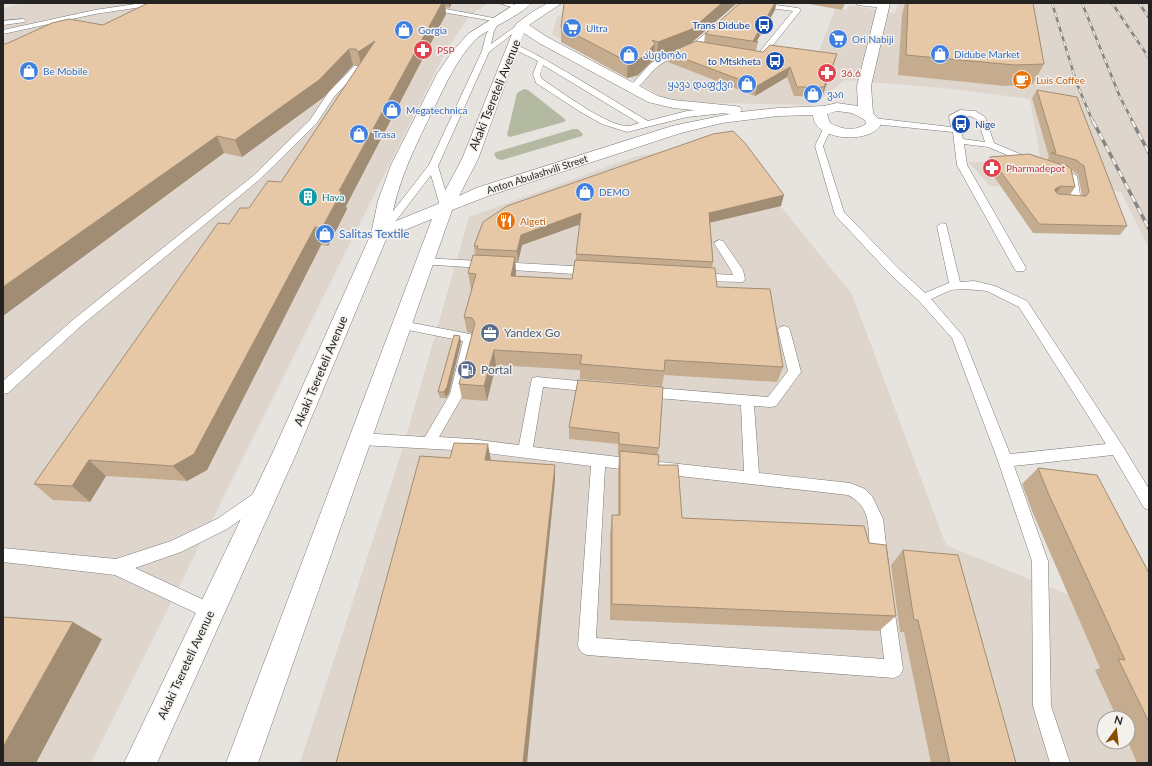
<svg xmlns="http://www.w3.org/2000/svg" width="1152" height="766" viewBox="0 0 1152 766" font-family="Lato,'Noto Sans Georgian',sans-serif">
	<rect width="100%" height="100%" fill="#e7e4e0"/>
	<!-- built -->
	<path fill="#ded6cd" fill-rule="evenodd" d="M23,3H489L470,15L446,51L91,763H3V8Z
		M581,3L666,51L758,65L817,56L835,9L846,10L849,5L895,13L898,3H1148L1149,5V249L1121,192L1087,187L990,186L968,162L1041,163L1030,99L944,88L845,80L812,105L671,102L552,34L557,17Z
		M725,138L852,294L946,545L1074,597L1149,763H300L401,454L469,217L634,157ZM1104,718H1128V742H1104Z"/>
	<!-- green -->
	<path fill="#b3baa1" d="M524,89L528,90L566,120L564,122L510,137L507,135L517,93Z
		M573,129H578L583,134L582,136L502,160L497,159L494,154L496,152Z"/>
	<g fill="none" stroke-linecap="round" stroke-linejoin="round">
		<!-- lane casing -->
		<g stroke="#7c7976" stroke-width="1">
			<path id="lane" d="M142,3H158L155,5L95,14L3,34V30L95,10Z
				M400,3H414L499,19L500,20L494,31L491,44L520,23L525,24L489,52L438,166L450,206L445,209L440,206L431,175L385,235L381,236L376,233L429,165L482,51L486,35L493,21L403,5Z
				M499,3H510L520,7L517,9Z
				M744,3H761L798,8L801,10L761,60L750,59L746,57L750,55L756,56L793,11L747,5Z
				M855,3H874L886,6L883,8L858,5Z
				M23,19L26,21L25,22L3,25V21Z
				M716,25L718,26V28C711,35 704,45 695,49C682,56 667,58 656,68C647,75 640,92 627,89V85L634,82L649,65L657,59L691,45Z
				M512,44C523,43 630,111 648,121L687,111L725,107L729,110L725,113L687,117L627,132L602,124L579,111L536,83L533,74L538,61L512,48ZM543,65L639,123C635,124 631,126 627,126C607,126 560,91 542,79L540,74Z
				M354,66H360L361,68L334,97L316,124L259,180L82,325L8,393L3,394V381L74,319L253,176L310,120L328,93Z
				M960,110L975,111L985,117L994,143L1034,160L1036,162L1031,165L988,147L964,144L967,165L1026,268L1024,271H1016L1014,268L957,165L953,132L873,124L869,121L873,118L951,127L949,116ZM961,116H970L978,120L985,142L963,139L958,117Z
				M828,124L832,127L823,146L844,212L899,269L925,293L949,283L937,226L942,223L946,224L960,282L974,281L995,286L1027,301L1122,445L1149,489V510L1144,508L1113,455L1014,466L1048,561L1051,706L1070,763H1050L1033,706L1032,561L998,461L952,338L919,301L891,275L835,215L815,146L824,127ZM965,289L987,291L1019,307L1106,444L1010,454L963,336L931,299L951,290Z
				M1069,171L1077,176L1081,201L1080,203H1065L1060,200L1065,197L1071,198L1067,177L1064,174Z
				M719,240L723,241L743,270L745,279L743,282L699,281L695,280L693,277L695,274L699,273L733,275L731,270L714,243Z
				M424,258L590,267L594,268L596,271L594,274L590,275L420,264L419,262L420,260Z
				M402,321L470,334L474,335L476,338L463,395L439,437L471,439L519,445L532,378L537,377L599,383L601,387L599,391L594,392L543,387L533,447L636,459L641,461L643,465L641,469L636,471L605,467L596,638L884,659L878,607L880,601L886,599L892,601L894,607L903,669L900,675L894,678L587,655L581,652L578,646L591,466L471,451L361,445L356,443L354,439L356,435L361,433L425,437L450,394L463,341L398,328L396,325L398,322Z
				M784,326L788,327L790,330L801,372L776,406L771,407L754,406L759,473L850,483L865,489L872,496L883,519L888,561L886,566L880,569L874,566C863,541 879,511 848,495L661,474L656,472L654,468L656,464L661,462L744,471L741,405L645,397L640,396L638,392L640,388L645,387L768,397L788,371L778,330L780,327Z
				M261,490L266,492L268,497L266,502L227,529L181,552L135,568L217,606L219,612L217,618L211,620L115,575L3,562V548L116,559L171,541L217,519L256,492Z"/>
		</g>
		<!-- secondary casing -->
		<g stroke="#7c7976" stroke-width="1">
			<path id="secondary" d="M517,3H531C521,16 488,28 475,40C456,60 445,86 433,110C415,147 397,182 391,223L438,204L462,159L516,24L532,12L548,3H562L529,25L547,37L658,96L673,100L735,106L740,107L742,110L740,112L778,108L824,106L837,103L858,106L857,86L878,3H890L871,86L873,113L880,121V126C868,144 814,141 813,115L778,116L722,123L681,133L488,196L452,210L258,763H226L432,219L387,237L297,452L157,763H124L273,452L371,234L378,201L391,165L437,74L452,52L468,34ZM524,33L539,43L648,102L673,108L730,114L672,126L476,188L459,196L478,159ZM837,111L852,113L865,120L866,124C854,132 841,129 830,123L827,114Z"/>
		</g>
		<!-- lane -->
		<use href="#lane" fill="#fff" fill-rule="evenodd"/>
		<!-- secondary -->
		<use href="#secondary" fill="#fff" fill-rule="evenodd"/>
		<!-- rail-far1 casing -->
		<g stroke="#888683" stroke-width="2.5">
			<path id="rail-far1" d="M1052,3L1077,84L1093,122
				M1082,3L1120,97L1133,122
				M1112,3L1149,58
				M1139,3L1149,18"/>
		</g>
		<!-- rail casing -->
		<g stroke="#888683" stroke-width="3.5">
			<path id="rail" d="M1093,121L1149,229
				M1132,121L1149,153"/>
		</g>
		<!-- rail-far1 -->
		<use href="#rail-far1" stroke="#f4f1ed" stroke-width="1.5" stroke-dasharray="5" stroke-linecap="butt"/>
		<!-- rail -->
		<use href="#rail" stroke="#f4f1ed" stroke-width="2.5" stroke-dasharray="7" stroke-linecap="butt"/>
	</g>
	<!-- wall -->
	<path fill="#c6ac8f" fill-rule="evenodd" d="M148,3H452L449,8L445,7L446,14L346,206L347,209L328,246L321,245L207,470L187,481L106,476L90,502L53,500L34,484L229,224L249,208L281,182L359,65H353L324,97L242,157L224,153L6,44L103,25Z
		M565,3H737L690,44L656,58L654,57V59L638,75L627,78L561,42V27Z
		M740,3H779V4H776L775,10L757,41L758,42L756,51L763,52L837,54L834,63L822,97L794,96L787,77L755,96L668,62L669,53L704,43L705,34Z
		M804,3H845L842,10Z
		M905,3H1033L1044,64L1033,84L1005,86L898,75L902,15Z
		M1037,90L1127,226L1120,235L1033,233L986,165L990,157L1047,160L1049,157L1032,98ZM1071,169L1078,175L1082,195H1070L1075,187Z
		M781,206L710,223L713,262L712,267L717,287L783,367L777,382L664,375L662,386L580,379V370L496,365L487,401L462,399L459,384L472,333L467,332L464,317L472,289H471L468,273L475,255L474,246L483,222ZM580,224L576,254V260L572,279L516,276V272L515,262H518L522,245Z
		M461,342L449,393L446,398H440L438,392Z
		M578,380L659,448L657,455L658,465L682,518L869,543L896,616L879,631L610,620V534L612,515H618V471L619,455H618V444L569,439V427Z
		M1038,468L1149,573V763H1137L1128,742V718H1117L1095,670L1100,668L1032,511L1022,484Z
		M903,550L1016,763H931L904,632H900L891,565Z"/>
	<!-- shaded-wall -->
	<path fill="#a18c74" d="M442,3H445L446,14L346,206L347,209L328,246L322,228L339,191Z
		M449,3H452L449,8Z
		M722,3H737L690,44L656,58L658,42Z
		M775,3H776L775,10L756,42L753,41Z
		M375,41L362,68L358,52Z
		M655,44L654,59L638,75L627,78L628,62Z
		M349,49L353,65L324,97L242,157L235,140Z
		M837,54L834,63L822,97L824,87Z
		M790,67L787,77L755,96L757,86Z
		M217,136L224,153L3,316V287Z
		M1061,186L1055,195L1049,198L1055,189Z
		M784,195L781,206L707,223L709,213Z
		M581,213V224L522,245L518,262L517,251L521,235Z
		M315,227L321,245L207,470L187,481L173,466Z
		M515,257L516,272L512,291L511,276Z
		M460,336L461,342L449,393L446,398L444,392Z
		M494,350L496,365L487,401L484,386Z
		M488,444L491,461L485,460Z
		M89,460L106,476L90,502L72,486Z
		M555,465V481L527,763H523Z
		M73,622L102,639L36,763H3V747Z"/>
	<!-- building -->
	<path fill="#e6c8a6" stroke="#a18c74" d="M148,3H442L339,191H342L322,228L315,227L194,454L173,466L89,460L72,486L34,484L218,223L229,224L240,208H249L268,181L281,182L375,41L358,52L356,49H349L319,80L235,140L217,136L3,287V44H6L52,23L69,19L103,25Z
		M565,3H722L692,29L658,42L652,40L655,44L640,59L628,62L561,27L564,4Z
		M740,3H775L753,41L758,42L705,34Z
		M908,3H1033L1044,64L1015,65L906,55Z
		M696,41L763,52L770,45L837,54L824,87H797L790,67L757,86L669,53Z
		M1037,90L1077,97L1127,226L1039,224L990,157L1029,154L1069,167L1071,169L1075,187L1061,186L1055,189V191L1058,194L1086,196L1089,192L1084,166L1076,160L1051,153H1056Z
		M733,131L745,143L784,195L709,213L713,262L576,254L581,213L521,235L517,251L477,249L478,246H474L483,222L507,206L713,134Z
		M473,255L515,257L511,276L572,279L575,260L715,268L717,287L770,289L783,367L665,360L664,371L580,364L582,355L494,350L484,386L459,384L475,323L472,318L464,317L476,274L468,273Z
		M454,335L460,336L447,387L444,392H438Z
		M578,380L663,387L659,448L619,444V433L569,427Z
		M454,443L488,444L485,460L555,465L523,763H336L420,456L450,458Z
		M620,451L659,455L658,465H678L682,518L864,526L869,543L886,545L896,616L612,604V515H620Z
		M1038,468L1097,475L1149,573V722L1118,659L1125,660L1049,495Z
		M903,550L958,555L1016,763H950L918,620H914Z
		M3,617L73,622L3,747Z"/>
	<!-- icons -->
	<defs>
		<g id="bus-disc" transform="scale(1)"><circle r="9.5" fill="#1a4fb4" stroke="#f4f1ed"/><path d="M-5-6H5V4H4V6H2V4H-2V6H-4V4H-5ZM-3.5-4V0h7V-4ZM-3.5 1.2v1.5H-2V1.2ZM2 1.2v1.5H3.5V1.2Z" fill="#fff"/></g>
		<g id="supermarket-disc" transform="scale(1)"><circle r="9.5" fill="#3f7fe0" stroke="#f4f1ed"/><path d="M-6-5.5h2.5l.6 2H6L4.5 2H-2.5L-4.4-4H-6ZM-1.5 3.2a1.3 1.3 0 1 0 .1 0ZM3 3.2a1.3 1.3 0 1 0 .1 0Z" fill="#fff"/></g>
		<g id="shop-disc" transform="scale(1)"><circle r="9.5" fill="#3f7fe0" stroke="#f4f1ed"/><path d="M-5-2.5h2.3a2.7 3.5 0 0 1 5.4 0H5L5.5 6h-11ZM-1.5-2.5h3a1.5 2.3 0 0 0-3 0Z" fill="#fff"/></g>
		<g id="pharmacy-disc" transform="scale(1)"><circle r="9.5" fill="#e0444e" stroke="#f4f1ed"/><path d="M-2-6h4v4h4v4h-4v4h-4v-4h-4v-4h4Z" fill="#fff"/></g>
		<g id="cafe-disc" transform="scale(1)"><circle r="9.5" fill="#e8710a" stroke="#f4f1ed"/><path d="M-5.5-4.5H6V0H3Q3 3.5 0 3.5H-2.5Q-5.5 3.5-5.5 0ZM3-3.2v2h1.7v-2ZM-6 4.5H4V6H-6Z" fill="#fff"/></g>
		<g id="building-disc" transform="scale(1)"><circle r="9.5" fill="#0f9aa8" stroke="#f4f1ed"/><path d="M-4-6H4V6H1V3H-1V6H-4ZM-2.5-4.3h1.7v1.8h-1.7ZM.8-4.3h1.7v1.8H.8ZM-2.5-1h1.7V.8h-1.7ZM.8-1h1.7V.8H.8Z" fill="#fff"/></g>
		<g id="restaurant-disc" transform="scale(1)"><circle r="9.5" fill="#e8710a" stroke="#f4f1ed"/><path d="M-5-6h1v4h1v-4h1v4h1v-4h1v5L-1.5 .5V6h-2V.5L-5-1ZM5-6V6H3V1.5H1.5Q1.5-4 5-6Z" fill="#fff"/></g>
		<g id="office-disc" transform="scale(1)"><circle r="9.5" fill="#5c6f8a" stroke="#f4f1ed"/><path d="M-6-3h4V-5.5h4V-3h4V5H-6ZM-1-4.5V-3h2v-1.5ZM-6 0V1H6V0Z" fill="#fff"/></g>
		<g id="fuel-disc" transform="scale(1)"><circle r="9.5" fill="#5c6f8a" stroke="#f4f1ed"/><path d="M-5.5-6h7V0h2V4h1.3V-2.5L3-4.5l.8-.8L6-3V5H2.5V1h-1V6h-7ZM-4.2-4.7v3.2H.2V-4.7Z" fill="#fff"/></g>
	</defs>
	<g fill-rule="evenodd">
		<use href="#bus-disc" x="764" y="25"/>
		<use href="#supermarket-disc" x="572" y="28"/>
		<use href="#shop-disc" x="404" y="30"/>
		<use href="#supermarket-disc" x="838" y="39"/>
		<use href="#pharmacy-disc" x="423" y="50"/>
		<use href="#shop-disc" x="940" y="54"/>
		<use href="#shop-disc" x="629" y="55"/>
		<use href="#bus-disc" x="775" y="61"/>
		<use href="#shop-disc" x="29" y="71"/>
		<use href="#pharmacy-disc" x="827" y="73"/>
		<use href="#cafe-disc" x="1022" y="80"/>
		<use href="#shop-disc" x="747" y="84"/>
		<use href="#shop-disc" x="813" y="94"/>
		<use href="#shop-disc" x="392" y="110"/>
		<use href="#bus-disc" x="961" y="124"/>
		<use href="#shop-disc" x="359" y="134"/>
		<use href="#pharmacy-disc" x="992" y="168"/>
		<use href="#shop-disc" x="585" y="192"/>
		<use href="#building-disc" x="308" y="197"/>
		<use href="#restaurant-disc" x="506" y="221"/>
		<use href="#shop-disc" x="325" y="234"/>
		<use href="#office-disc" x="490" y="333"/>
		<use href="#fuel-disc" x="467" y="370"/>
	</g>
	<g text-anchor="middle" stroke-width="3" stroke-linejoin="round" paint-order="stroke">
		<!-- far-transit labels -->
		<g font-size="10" fill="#164399" stroke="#f4f1ed" text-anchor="end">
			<text x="750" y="29">Trans Didube</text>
			<text x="761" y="65">to Mtskheta</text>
			<text x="975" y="128" text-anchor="start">Nige</text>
		</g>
		<!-- far-shop labels -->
		<g font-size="10" fill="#366cbe" stroke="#f4f1ed" text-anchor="start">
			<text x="586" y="32">Ultra</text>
			<text x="418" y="34">Gorgia</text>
			<text x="852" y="43">Ori Nabiji</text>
			<text x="954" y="58">Didube Market</text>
			<text x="643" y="59">ასცხობი</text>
			<text x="43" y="75">Be Mobile</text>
			<text x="733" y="88" text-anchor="end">ყავა დაფქვი</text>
			<text x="827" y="98">ვაი</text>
			<text x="406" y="114">Megatechnica</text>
			<text x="373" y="138">Trasa</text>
			<text x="599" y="196">DEMO</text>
		</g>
		<!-- far-health labels -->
		<g font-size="10" fill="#be3a42" stroke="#f4f1ed" text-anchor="start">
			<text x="437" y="54">PSP</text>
			<text x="841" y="77">36.6</text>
			<text x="1006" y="172">Pharmadepot</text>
		</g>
		<!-- far-food labels -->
		<g font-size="10" fill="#c56008" stroke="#f4f1ed" text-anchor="start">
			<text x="1036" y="84">Luis Coffee</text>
			<text x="520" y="225">Algeti</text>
		</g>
		<!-- far-street labels -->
		<g font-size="10" fill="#242322" stroke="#f4f1ed">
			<text transform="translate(537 174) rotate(-18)" y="4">Anton Abulashvili Street</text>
		</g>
		<!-- far-culture labels -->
		<g font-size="10" fill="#0d838f" stroke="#f4f1ed" text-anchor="start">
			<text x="322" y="201">Hava</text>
		</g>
		<!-- street labels -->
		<g font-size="12" fill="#242322" stroke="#f4f1ed">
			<text transform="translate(495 95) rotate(-68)" y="4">Akaki Tsereteli Avenue</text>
			<text transform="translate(321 371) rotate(-67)" y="4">Akaki Tsereteli Avenue</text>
			<text transform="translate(186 665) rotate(-65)" y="4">Akaki Tsereteli Avenue</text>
		</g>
		<!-- shop labels -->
		<g font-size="12" fill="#366cbe" stroke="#f4f1ed" text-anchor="start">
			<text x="339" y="238">Salitas Textile</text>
		</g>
		<!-- service labels -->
		<g font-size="12" fill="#4e5e75" stroke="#f4f1ed" text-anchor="start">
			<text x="504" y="337">Yandex Go</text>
			<text x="481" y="374">Portal</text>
		</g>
	</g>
	<!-- border -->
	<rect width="1152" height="766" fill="none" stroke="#242322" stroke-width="8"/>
	<!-- north arrow -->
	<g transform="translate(1116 730) rotate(15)"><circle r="19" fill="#f4f1ed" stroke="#a19f9c"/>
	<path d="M0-3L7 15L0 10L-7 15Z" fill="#864d01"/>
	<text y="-6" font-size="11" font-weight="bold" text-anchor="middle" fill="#242322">N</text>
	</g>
</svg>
